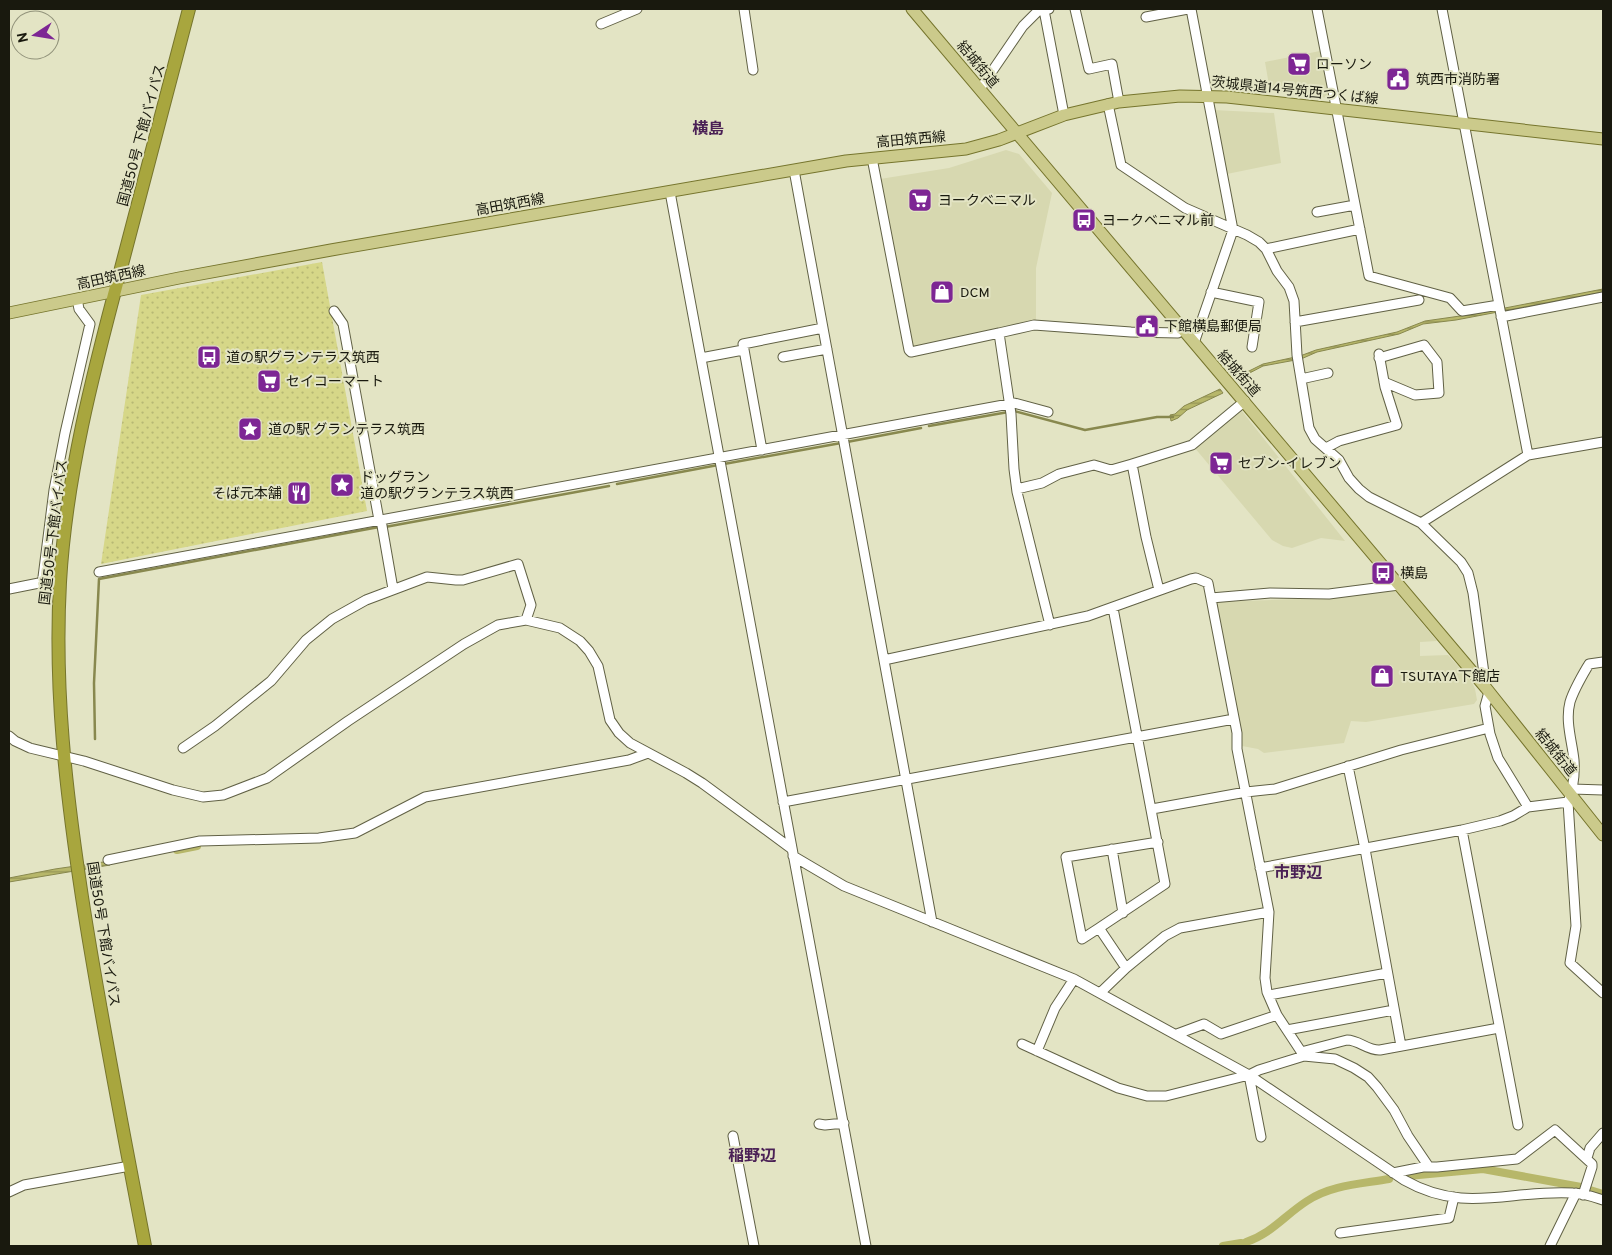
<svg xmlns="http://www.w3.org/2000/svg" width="1612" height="1255" viewBox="0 0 1612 1255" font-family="Overpass,'Noto Sans JP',sans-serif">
	<defs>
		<pattern id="park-dots" width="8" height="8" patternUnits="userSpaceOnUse" patternTransform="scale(1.25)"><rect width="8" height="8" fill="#d6d788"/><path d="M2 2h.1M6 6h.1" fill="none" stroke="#b7b874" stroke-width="1.8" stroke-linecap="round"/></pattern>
		<pattern id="water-rules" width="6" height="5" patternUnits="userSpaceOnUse" patternTransform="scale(1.25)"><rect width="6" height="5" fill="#b7b76a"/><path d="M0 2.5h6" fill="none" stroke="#949456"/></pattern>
	</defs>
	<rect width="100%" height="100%" fill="#e3e4c4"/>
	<!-- built -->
	<path fill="#d7d8b0" d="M1320,51L1329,98L1270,91L1265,62Z
		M1214,110L1274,113L1281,163L1227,174Z
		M1006,150L1019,154L1052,193L1036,268V323L912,351L880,179L949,168Z
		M1241,410L1345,541L1321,538L1292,548L1283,546L1272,540L1194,447Z
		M1395,591L1437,641L1420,642V656L1448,655L1471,680L1475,689L1477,700L1474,704L1366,722L1351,721L1344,743L1264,753L1258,749L1242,746L1214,602L1330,598Z"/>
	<!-- park -->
	<path fill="url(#park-dots)" d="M322,262L367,511L101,564L141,295Z"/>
	<!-- water -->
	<path fill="url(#water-rules)" stroke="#88884e" d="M1603,289V292L1456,320L1423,324L1399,334L1317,352L1301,359L1263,366L1242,377L1240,381L1237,377L1263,364L1300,356L1316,350L1397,332L1425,321L1474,314Z
		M1220,389L1223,393L1187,410L1178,418L1171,421L1170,415L1175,414L1184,406Z
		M110,861V865L9,882V878L55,869Z"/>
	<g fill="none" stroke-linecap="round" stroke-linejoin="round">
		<!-- stream -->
		<path stroke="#88884e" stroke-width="2.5" d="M929,426L1014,411L1085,430L1157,417H1173
			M847,442L921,428
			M724,464L841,443
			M617,484L718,465
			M385,527L609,486
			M95,739L94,683L99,579L379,527"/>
		<!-- canal -->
		<path stroke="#b7b76a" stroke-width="8" d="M177,850L197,846
			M1408,1176L1483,1169L1581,1187
			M1590,1190L1603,1194
			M1246,1242C1271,1234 1285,1215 1307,1201C1331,1185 1361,1184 1389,1179
			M1223,1246L1241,1243"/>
		<!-- minor casing -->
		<g stroke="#616145" stroke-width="11">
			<path id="minor" d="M744,9L753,70
				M1075,9L1089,69L1112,64L1119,102
				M1191,9L1233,230L1194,343
				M1317,9L1369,276L1450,298L1462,311L1499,305
				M1442,9L1528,455
				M1044,10L1064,115
				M1146,17L1188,9
				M601,24L637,9
				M980,89L1023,26L1038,11L1049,9
				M1108,104L1121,165L1185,208L1247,235L1259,242L1266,249L1277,271L1289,287L1294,301L1297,355L1309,428L1315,439L1339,460L1349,478L1359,489L1369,497L1421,523L1461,562L1468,573L1473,593L1486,688
				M872,158L909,350L911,352L999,333
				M794,170L932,922
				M670,192L866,1246
				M1317,212L1355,205
				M1266,249L1360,229
				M1211,292L1259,302L1252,347
				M334,311L343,324L379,520
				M1501,317L1603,297
				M1295,322L1419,300
				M783,357L827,349
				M701,358L743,350
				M1379,358L1424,345L1437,362L1439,393L1415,395L1384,382
				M1301,379L1328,373
				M1326,448L1339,441L1397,425L1385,387L1379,354
				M762,450L743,344L823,328
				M1017,489L1042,483L1059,474L1094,465L1111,470L1132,464
				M381,520L393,589
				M1421,523L1528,455L1603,442
				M99,572L1009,404L1014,403L1048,412
				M9,589L39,583L42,582L43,577L54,490L65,433L90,324L79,309L77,299
				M1159,590L1146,537L1132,464L1192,445L1245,401
				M1211,598L1270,593L1329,594L1399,585
				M1113,608L1165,884L1099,928L1126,968
				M1050,625L1017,492L1014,469L1011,414L999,333L1034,325L1131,332L1178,333L1182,330
				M884,660L1088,616L1191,579L1196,578L1208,583L1237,733V749L1269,912L1265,978L1267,992L1277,1015L1304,1056
				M1603,662L1589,664C1582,676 1574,689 1570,702C1565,721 1572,741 1574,760C1575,774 1573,789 1568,802L1576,926L1570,963L1603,993
				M1489,692L1485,706L1490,734L1498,758L1528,807
				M9,736L15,741L30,748L84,761L173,790L203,797L223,795L267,778L348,721L464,644L498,625L526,620L560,628L580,641L589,651L598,666L610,720L619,733L630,743L686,773L702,783L792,849
				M183,748L215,726L271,681L306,640L332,619L366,600L427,577L456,580H463L518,564L531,605L526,620
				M1348,766L1365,849L1401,1046
				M1572,789L1603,790
				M783,802L1234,719
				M1152,809L1246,792L1275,789L1401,750L1489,728
				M1462,830L1518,1125
				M1112,849L1123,913
				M793,856L844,886L1074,979L1249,1075L1404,1180C1466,1215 1509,1189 1573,1193C1583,1193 1594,1197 1603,1200
				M108,860L200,841L319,838L355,833L425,797L629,760L648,753
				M1260,868L1462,830L1500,821L1513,816L1528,807L1568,802
				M1099,928L1082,939L1066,857L1158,842
				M1100,993L1126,968L1165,936L1180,928L1269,912
				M1269,995L1387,973
				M1287,1030L1394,1010
				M1177,1034L1204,1024L1221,1034L1277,1015
				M1022,1044L1118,1088L1147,1096H1166L1249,1075L1259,1070L1304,1056L1335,1059L1354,1068L1368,1077L1377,1087L1394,1110L1408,1136L1429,1167
				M1037,1051L1055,1008L1074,979
				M1301,1052L1347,1040C1359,1040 1368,1051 1380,1050L1499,1028
				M1249,1075L1261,1137
				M819,1124L825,1125L844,1123
				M733,1136L754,1246
				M1587,1158L1590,1148L1603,1133
				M1393,1173L1423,1167H1437L1517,1159L1555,1130L1592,1164V1167L1583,1195
				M9,1192L24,1185L130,1166
				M1340,1233L1449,1218L1454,1197
				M1550,1246L1576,1193"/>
		</g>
		<!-- major casing -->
		<g stroke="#76752d" stroke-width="13">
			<path id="major" d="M912,9L1486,688L1603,835
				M9,313L179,278L331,250L846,161L966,149L999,140L1064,115L1119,102L1180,96L1227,97L1603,139"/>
		</g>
		<!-- highway casing -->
		<g stroke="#76752d" stroke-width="14">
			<path id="highway" d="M145,1246C123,1130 100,1014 82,897C66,791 54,690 60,582C66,477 93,373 120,272C143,184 166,97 189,9"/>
		</g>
		<!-- minor -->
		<use href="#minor" stroke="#fff" stroke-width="9"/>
		<!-- major -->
		<use href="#major" stroke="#cbca8b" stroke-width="11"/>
		<!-- highway -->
		<use href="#highway" stroke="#a8a63e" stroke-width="12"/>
	</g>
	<!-- icons -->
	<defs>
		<g id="supermarket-square" transform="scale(1.25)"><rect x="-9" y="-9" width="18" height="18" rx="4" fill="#7d2694" stroke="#e3e4c4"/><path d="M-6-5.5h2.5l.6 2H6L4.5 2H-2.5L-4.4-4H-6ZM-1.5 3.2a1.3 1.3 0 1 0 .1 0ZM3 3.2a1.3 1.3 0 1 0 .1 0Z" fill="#fff"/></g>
		<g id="civic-square" transform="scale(1.25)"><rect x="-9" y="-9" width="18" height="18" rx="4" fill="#7d2694" stroke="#e3e4c4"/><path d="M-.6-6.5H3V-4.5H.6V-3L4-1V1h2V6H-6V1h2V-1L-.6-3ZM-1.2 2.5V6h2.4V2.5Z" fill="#fff"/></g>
		<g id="bus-square" transform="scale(1.25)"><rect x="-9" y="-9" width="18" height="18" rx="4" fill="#7d2694" stroke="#e3e4c4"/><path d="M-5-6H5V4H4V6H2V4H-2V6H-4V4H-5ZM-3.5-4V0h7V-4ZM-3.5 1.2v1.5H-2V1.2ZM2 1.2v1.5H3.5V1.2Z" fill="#fff"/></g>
		<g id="shop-square" transform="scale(1.25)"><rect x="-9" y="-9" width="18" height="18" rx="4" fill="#7d2694" stroke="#e3e4c4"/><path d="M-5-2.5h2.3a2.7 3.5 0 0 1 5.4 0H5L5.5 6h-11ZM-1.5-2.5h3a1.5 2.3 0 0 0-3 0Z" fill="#fff"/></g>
		<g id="sight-square" transform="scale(1.25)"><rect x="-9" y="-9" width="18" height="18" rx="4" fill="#7d2694" stroke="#e3e4c4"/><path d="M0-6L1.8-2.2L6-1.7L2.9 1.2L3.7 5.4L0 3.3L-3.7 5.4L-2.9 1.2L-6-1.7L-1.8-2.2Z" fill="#fff"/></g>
		<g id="restaurant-square" transform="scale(1.25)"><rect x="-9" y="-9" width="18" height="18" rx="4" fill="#7d2694" stroke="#e3e4c4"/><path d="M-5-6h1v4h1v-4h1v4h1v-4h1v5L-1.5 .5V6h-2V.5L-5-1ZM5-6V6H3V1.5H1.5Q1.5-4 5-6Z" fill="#fff"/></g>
	</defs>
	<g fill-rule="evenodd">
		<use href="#supermarket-square" x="1299" y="64"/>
		<use href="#civic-square" x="1398" y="79"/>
		<use href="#supermarket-square" x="920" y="200"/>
		<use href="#bus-square" x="1084" y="220"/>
		<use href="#shop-square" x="942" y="292"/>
		<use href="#civic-square" x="1147" y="326"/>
		<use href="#bus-square" x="209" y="357"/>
		<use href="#supermarket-square" x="269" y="381"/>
		<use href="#sight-square" x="250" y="429"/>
		<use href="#supermarket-square" x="1221" y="463"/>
		<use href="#sight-square" x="342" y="485"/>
		<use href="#restaurant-square" x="299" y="493"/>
		<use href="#bus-square" x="1383" y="573"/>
		<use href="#shop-square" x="1382" y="676"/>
	</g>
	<g text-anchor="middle" stroke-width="4" stroke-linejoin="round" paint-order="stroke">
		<!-- street labels -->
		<g font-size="14" fill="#19190e" stroke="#e3e4c4">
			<text transform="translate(978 64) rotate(50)" y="5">結城街道</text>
			<text transform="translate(1295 90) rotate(6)" y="5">茨城県道14号筑西つくば線</text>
			<text transform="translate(141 135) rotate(-75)" y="5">国道50号 下館バイパス</text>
			<text transform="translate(911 139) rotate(-5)" y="5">高田筑西線</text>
			<text transform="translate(510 204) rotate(-10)" y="5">高田筑西線</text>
			<text transform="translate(111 277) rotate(-12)" y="5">高田筑西線</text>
			<text transform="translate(1239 373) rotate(49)" y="5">結城街道</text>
			<text transform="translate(53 532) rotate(-83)" y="5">国道50号 下館バイパス</text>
			<text transform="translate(1556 752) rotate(51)" y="5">結城街道</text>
			<text transform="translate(104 934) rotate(81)" y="5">国道50号 下館バイパス</text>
		</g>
		<!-- poi labels -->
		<g font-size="14" fill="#19190e" stroke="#e3e4c4" text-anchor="start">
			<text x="1316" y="69">ローソン</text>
			<text x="1416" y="84">筑西市消防署</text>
			<text x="938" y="205">ヨークベニマル</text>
			<text x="1102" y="225">ヨークベニマル前</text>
			<text x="960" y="297">DCM</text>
			<text x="1164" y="331">下館横島郵便局</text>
			<text x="226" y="362">道の駅グランテラス筑西</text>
			<text x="286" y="386">セイコーマート</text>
			<text x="268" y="434">道の駅 グランテラス筑西</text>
			<text x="1238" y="468">セブン-イレブン</text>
			<text x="360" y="482">ドッグラン<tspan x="360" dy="16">道の駅グランテラス筑西</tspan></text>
			<text x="282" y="498" text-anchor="end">そば元本舗</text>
			<text x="1400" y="578">横島</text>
			<text x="1400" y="681">TSUTAYA下館店</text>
		</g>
		<!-- quarter labels -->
		<g font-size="16" font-weight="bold" fill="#4a2055" stroke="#e3e4c4">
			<text x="708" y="134">横島</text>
			<text x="1298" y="878">市野辺</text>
			<text x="752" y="1161">稲野辺</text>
		</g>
	</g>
	<!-- border -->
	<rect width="1612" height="1255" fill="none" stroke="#19190e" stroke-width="20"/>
	<!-- north arrow -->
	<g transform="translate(35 35) rotate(258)"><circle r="24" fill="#e3e4c4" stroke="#92937b"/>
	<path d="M0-4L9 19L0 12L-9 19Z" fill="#7d2694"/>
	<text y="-8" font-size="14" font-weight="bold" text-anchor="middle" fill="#19190e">N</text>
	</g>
</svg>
